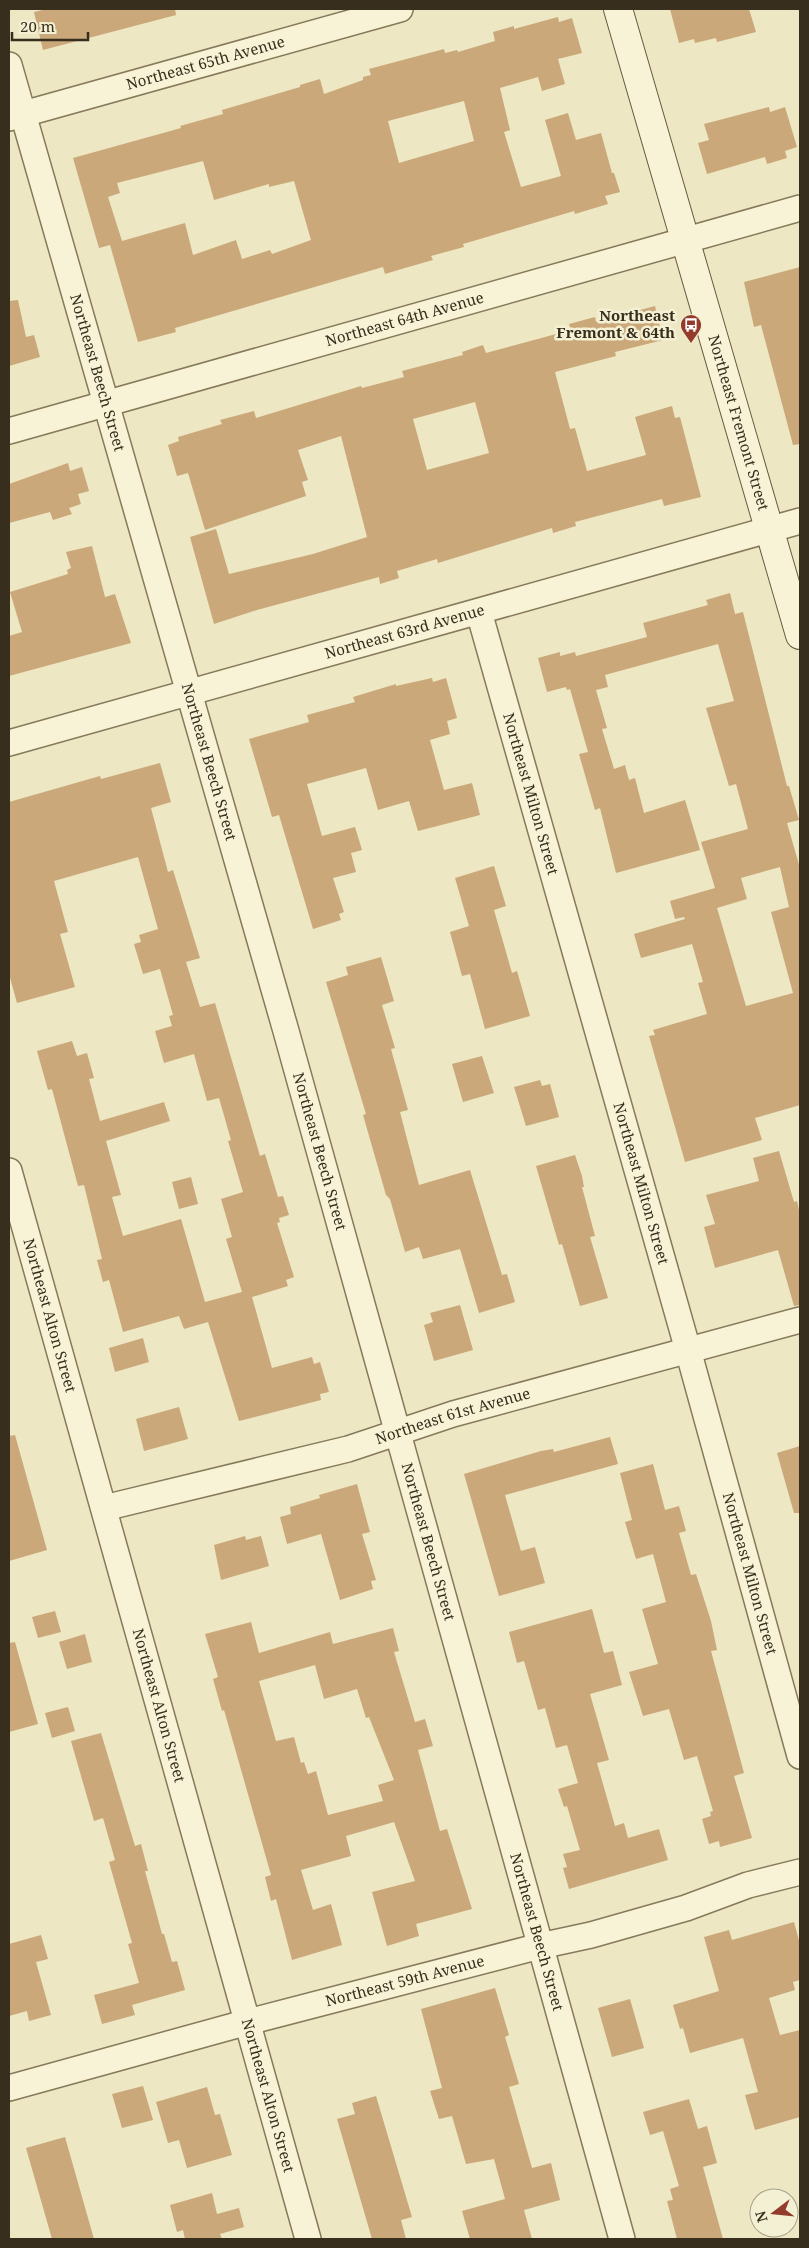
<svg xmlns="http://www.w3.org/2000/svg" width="809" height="2248" viewBox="0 0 809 2248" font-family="'Noto Serif',serif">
	<rect width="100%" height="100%" fill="#ede7c3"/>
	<!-- building -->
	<path fill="#caa87a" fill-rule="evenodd" d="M47,9H175L176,15L43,50L34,12Z
		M670,9H749L756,32L717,42L716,38L695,43L694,39L679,43Z
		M558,17L559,22L572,18L582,53L558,59L565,84L542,91L538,77L500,88L510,130L504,132L521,187L561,176L545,120L568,113L576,140L601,133L612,173H614L620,192L605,196L608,204L575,214L574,211L470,242L463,244L464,247L431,256L433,260L405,268L385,274L383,267L175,328L176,332L138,342L110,245L99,248L73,158L181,128L180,126L223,114L222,110L300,87V85L320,79L324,94L363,80V77L371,75L369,69L444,49L445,53L457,50L458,52L495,41L493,32L514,26V29ZM464,101L474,141L399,163L388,121ZM203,161L214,200L269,184V187L294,181L311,240L272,254L270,250L242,259L236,240L193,255L185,223L122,241L108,197L120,193L117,183Z
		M769,107L770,112L785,107L797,147L785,151L787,158L767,164L765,157L707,174L698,143L709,140L704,124Z
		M800,267V444L793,445L761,325L754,327L744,282Z
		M18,300L26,337L34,335L40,357L9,366V301Z
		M655,306L663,340L615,352L616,356L555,372L570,429L575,428L587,471L646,455L635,417L672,406L675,418L680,417L701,497L664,506L662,499L575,522L576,526L553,533L552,528L438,563L437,559L397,571L399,578L380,584L379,577L257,610L214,624L190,537L216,529L229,574L313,554L367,537L341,436L298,450L308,480L302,482L306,496L205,530L188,473L177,476L168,445L179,441L178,437L222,424L220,420L254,411L256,418L361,386L362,388L404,377L402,371L463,355L462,352L483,345L486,353L571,330L569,324L595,317L596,322ZM475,402L489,453L427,470L413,419Z
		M68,463L70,471L82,467L89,491L78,494L81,504L69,508L72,514L53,520L50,512L9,523V484Z
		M92,546L105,597L115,594L131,643L9,676V636L22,632L10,592L68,574L67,570L71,568L66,552Z
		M730,593L735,614L743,612L787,786H789L799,820L787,823L800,868V1105L755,1118L762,1140L685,1162L649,1036L655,1035L653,1030L707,1014L698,983L703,982L692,944L641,958L634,934L685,919L684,917L675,919L670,901L715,888L701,842L748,829L736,784L729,786L706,708L734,701L718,644L605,675L608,687L596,690L607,728L602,729L614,769L625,765L629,780L635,778L644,813L685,800L700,850L616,873L600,808L595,810L579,754L588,752L570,689L567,690L566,687L547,692L538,658L560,652V656L575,652L576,656L647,637L643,623L708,605L706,600ZM780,867L789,907L771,912L793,993L746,1006L717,908L747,899L741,878Z
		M432,678L433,682L446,678L457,718L447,721L450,734L430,740L444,790L472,783L480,815L418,831L409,801L378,810L366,768L307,784L322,836L355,827L362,850L351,853L356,872L333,878L344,912L339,914L341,920L313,929L279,815L272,817L249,739L309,722L307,715L355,702L353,697L396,684V686Z
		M160,763L171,802L151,808L168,872L173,870L200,958L186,962L200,1007L215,1003L260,1156L265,1154L278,1197L283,1196L289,1215L279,1218L280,1222L277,1223L294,1277L286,1280L288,1286L252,1297L272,1368L312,1357L314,1364L320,1362L329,1392L320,1394L321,1400L239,1421L208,1322L184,1329L179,1316L123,1332L109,1280L103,1282L97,1260L102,1259L84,1185L78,1186L52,1089L48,1090L37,1051L72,1041L77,1056L87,1053L94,1078L89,1079L100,1121L164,1102L170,1121L106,1141L121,1195L112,1197L123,1236L181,1219L205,1302L242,1292L226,1239L232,1237L221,1199L243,1192L228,1141L231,1140L219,1098L207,1101L194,1054L164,1063L155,1031L172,1026L169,1016L173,1015L160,969L143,974L134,944L141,942L139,935L158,929L138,857L54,881L68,932L60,934L75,987L17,1003L9,974V802L100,776L101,779Z
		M494,866L506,906L494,910L512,973L517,971L530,1016L485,1029L470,974L462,976L450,932L469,926L455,878Z
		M381,957L394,1001L382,1005L395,1048L391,1049L408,1110L400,1112L419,1185L470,1170L502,1275L507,1274L515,1302L479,1313L460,1249L423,1259L419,1247L405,1252L390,1199L386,1195L363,1115L366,1114L326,982L348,975L346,967Z
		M482,1056L494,1093L463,1102L452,1064Z
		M540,1080L542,1086L550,1084L559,1117L526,1126L514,1087Z
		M779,1151L794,1202L797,1201L800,1214V1305L794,1306L778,1250L715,1268L704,1227L715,1224L706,1195L759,1181L753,1158Z
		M575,1155L582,1176L584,1187H582L595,1236L590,1237L608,1298L580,1306L562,1244L559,1245L536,1166Z
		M191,1177L198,1204L179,1209L172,1182Z
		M460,1305L473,1350L434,1361L424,1325L433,1322L430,1313Z
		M143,1338L149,1362L115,1372L109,1348Z
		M179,1407L188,1439L144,1451L136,1419Z
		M15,1435L47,1550L9,1561V1436Z
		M610,1437L618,1464L505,1495L521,1551L535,1547L545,1583L499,1596L464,1474L541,1451L553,1449L554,1452Z
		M800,1446V1513H794L777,1453Z
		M653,1464L665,1510L679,1506L686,1531L679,1533L691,1575L696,1574L711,1621L717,1650L711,1651L744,1773L734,1776L752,1838L720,1847L719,1841L709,1844L702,1819L711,1816L710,1812L713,1811L697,1756L684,1760L669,1709L643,1716L629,1672L658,1664L642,1609L666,1602L653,1554L636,1559L625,1522L632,1520L620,1473Z
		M357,1484L370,1532L362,1534L376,1580L371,1581L373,1589L340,1600L321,1534L287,1544L280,1517L291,1514L290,1507L320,1498L319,1495Z
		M245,1536L246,1540L261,1536L269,1566L221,1580L214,1545Z
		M592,1609L604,1653L613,1651L622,1685L590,1694L609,1760L597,1763L615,1826L624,1823L628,1838L659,1829L668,1860L569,1889L563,1868L567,1867L563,1854L580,1850L567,1806L564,1807L558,1789L578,1783L567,1745L556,1748L545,1708L538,1710L524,1661L517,1663L509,1632Z
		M55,1611L61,1632L38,1638L32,1617Z
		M251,1622L259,1653L330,1632L333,1644L393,1628L399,1651L394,1652L415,1722L425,1719L433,1746L418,1750L440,1831L447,1829L472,1909L416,1924L419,1936L387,1946L372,1892L415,1881L394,1822L346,1836L351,1856L301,1870L313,1910L331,1904L342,1945L292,1960L276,1899L271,1901L265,1877L271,1875L224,1710L222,1711L213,1679L218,1677L205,1634ZM315,1665L324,1699L357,1689L366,1718L369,1717L394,1780L378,1785L383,1801L328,1815L316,1771L308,1774L304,1762L301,1763L294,1737L276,1741L259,1681Z
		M85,1634L92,1662L67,1669L59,1642Z
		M15,1642L38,1724L9,1732V1643Z
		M68,1707L75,1731L52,1738L45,1713Z
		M101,1733L135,1846L141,1844L148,1871H145L162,1934H164L172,1962L177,1961L185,1990L132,2005L135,2015L102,2024L94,1995L139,1983L128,1944L132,1943L109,1862L115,1860L103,1818L94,1821L71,1741Z
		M794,1922L800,1944V1980L793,1982L795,1990L769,1998L780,2035L800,2030V2117L755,2130L745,2095L758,2092L743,2038L690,2053L683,2028L680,2029L673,2005L719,1991L704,1937L729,1930L732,1940Z
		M41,1935L48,1959L36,1962L51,2015L29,2021L27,2011L9,2016V1944Z
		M495,1988L509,2035L505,2037L519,2084L509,2087L532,2168L551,2163L560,2200L524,2210L532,2239H470L462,2211L505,2199L494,2159L466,2164L452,2116L439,2119L430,2091L442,2088L421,2009Z
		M630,1999L644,2048L612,2057L598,2008Z
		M143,2086L153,2120L122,2128L112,2094Z
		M207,2087L215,2115L220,2114L232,2155L187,2168L179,2140L168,2143L156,2102Z
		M376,2096L412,2217L401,2220L406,2239H372L337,2119L355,2114L352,2103Z
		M689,2099L698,2129L707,2126L717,2163L703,2167L723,2239H677L667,2201L673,2200L670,2189L679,2186L663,2131L650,2135L643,2112Z
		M65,2137L94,2239H52L26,2148Z
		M212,2193L217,2214L239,2208L244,2227L220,2234L222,2239H185L183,2230L177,2232L170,2205Z"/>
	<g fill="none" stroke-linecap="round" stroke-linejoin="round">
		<!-- minor casing -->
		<g stroke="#87795a" stroke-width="28">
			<g id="minor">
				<path id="s1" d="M9,65L286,1031L622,2239"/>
				<path id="s2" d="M9,118L400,9"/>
				<path id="s3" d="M9,431L800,208"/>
				<path id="s4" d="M479,612L688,1350L800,1756"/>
				<path id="s5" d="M9,743L800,521"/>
				<path id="s6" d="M9,1171L308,2239"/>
				<path id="s7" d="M104,1508L348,1449L453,1414L800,1320"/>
				<path id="s8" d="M9,2088L248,2022L540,1946L591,1935L686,1908L748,1885L800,1872"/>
			</g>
		</g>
		<!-- secondary casing -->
		<g stroke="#685a3e" stroke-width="30">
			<g id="secondary">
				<path id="s9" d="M618,9L800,635"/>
			</g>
		</g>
		<!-- minor -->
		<use href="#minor" stroke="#f8f3d6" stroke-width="25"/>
		<!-- secondary -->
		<use href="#secondary" stroke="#f8f3d6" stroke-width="28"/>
	</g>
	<!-- icons -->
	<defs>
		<g id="bus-pin" transform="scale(1.125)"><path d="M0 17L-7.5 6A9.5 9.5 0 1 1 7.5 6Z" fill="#943c2c" stroke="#f4f0d3"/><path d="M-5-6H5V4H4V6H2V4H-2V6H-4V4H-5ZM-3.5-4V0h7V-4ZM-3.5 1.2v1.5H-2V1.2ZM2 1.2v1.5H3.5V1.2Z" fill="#fff"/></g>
	</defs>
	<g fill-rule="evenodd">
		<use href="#bus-pin" x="691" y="325"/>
	</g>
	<g text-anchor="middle" stroke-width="5" stroke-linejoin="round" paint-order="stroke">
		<!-- street labels -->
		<g font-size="15" fill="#372e1e" stroke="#f4f0d3">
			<text dy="5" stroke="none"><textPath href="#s2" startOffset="204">Northeast 65th Avenue</textPath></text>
			<text dy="5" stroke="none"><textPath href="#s3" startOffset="411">Northeast 64th Avenue</textPath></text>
			<text dy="5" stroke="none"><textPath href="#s1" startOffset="320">Northeast Beech Street</textPath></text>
			<text dy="5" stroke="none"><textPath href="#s9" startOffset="431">Northeast Fremont Street</textPath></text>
			<text dy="5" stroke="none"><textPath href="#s5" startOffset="411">Northeast 63rd Avenue</textPath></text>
			<text dy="5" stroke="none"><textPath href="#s1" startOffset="725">Northeast Beech Street</textPath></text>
			<text dy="5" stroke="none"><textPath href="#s4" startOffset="189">Northeast Milton Street</textPath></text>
			<text dy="5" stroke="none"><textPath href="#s1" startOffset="1130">Northeast Beech Street</textPath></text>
			<text dy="5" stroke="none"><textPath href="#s4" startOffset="594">Northeast Milton Street</textPath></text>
			<text dy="5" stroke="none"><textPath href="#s6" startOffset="150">Northeast Alton Street</textPath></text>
			<text dy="5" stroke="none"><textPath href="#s7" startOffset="361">Northeast 61st Avenue</textPath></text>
			<text dy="5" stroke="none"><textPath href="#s1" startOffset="1535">Northeast Beech Street</textPath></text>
			<text dy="5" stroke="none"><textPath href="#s4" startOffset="999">Northeast Milton Street</textPath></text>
			<text dy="5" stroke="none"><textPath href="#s6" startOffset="555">Northeast Alton Street</textPath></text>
			<text dy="5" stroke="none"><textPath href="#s1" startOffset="1940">Northeast Beech Street</textPath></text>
			<text dy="5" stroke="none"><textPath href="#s8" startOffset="410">Northeast 59th Avenue</textPath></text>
			<text dy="5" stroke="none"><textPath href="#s6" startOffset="960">Northeast Alton Street</textPath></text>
		</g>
		<!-- poi labels -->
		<g font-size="15" font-weight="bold" fill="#372e1e" stroke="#f4f0d3" text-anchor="end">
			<text x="675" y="321">Northeast<tspan x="675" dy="17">Fremont &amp; 64th</tspan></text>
		</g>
	</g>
	<!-- border -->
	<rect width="809" height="2248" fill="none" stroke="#372e1e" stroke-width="20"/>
	<!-- north arrow -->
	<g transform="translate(774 2213) rotate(254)"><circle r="24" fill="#f4f0d3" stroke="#a8a28b"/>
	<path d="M0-4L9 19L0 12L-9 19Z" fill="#943c2c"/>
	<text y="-8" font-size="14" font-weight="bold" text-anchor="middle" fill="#372e1e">N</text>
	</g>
	<!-- scale -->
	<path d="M12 32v8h76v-8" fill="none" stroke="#372e1e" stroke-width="2.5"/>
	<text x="20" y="32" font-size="15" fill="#372e1e" stroke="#f4f0d3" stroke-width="4" paint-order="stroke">20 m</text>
</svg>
